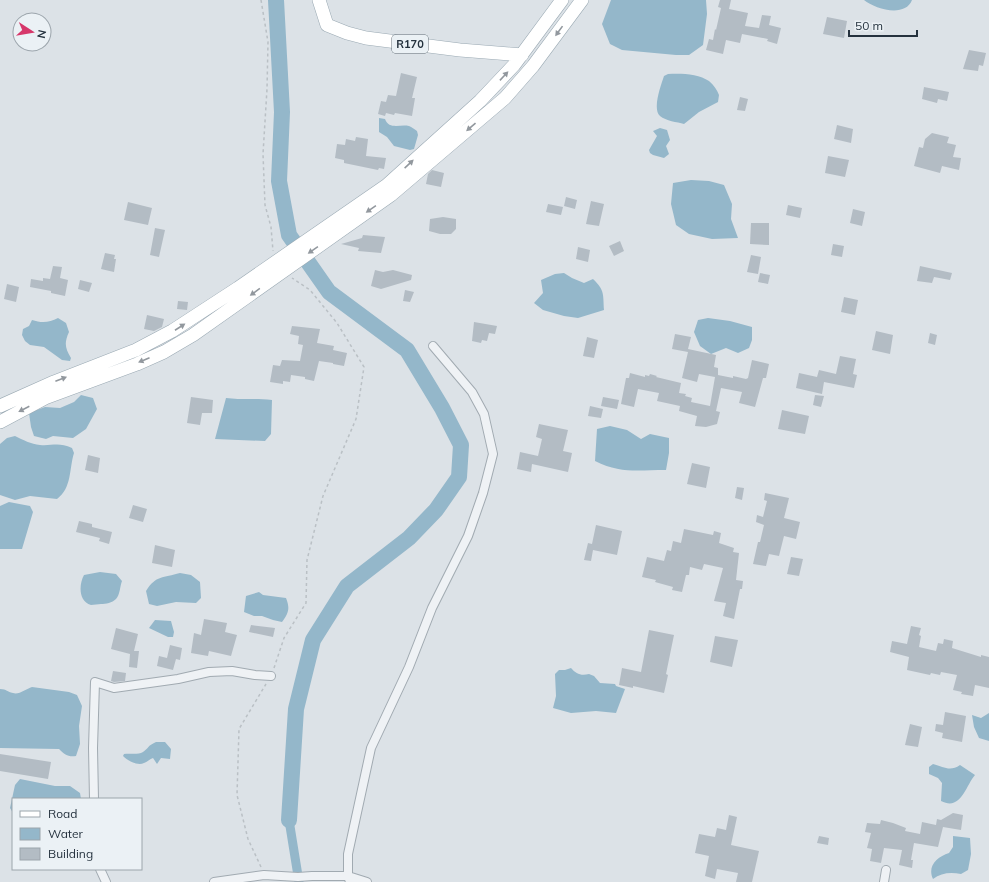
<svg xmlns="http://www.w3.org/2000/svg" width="989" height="882" viewBox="0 0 989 882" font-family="Mulish,sans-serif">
	<rect width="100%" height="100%" fill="#dce2e7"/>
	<!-- water -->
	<path fill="#94b7ca" d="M611,0H706L707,14L703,45L689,55H676L622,50L610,44L602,24Z
		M864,0H912C905,18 875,9 864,0Z
		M668,74C681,73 699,74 709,81C714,85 717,90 719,95L718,102L699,112L684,124C677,122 666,121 660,116C652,109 661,85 664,76Z
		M379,118L385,119C389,130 400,124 409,126C412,127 414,129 417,131L418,135L414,149L410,150L394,146L387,137L379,132Z
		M660,128L667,130L670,140L666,146L669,154L664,158L653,155L650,153L649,150L657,136L653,131Z
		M691,180L709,181L724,185L732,204L731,219L738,238L712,239L689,234L676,225L671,204L673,183Z
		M564,273L572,278L584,283L593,279C605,290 603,295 604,310L578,318L564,316L543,310L534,303L543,293L541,280L555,274Z
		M58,318L66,323L69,332C64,343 65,348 71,358L70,361L62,360L44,347L30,345L25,341L22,335L23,329L29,326L32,320C41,323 49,323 58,318Z
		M708,318L730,321L752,327V340L749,348L738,353L726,348L711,354L700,346L694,332L698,320Z
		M81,395L93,398L97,409L86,429L73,438L53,436L46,439L34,436L31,427L29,413L45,407L60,408L74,402Z
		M226,398C242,400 256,398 272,400L271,434L265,441L215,439Z
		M610,426L627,430L641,439L650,434L669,438V453L666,470C638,470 621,474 595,461L597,429Z
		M15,436C23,440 31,444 40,445C52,446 59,442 72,448L74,453C69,469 72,488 57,499L30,496L15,500L0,495V444L7,438Z
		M9,502L30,506L33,512L22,549H0V506Z
		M100,572L116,574L122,581C120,586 120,595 116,599C112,603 106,604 101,604C98,604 94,605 91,605C78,601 79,584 84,575Z
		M180,573L191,575L200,582L201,598L196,603L176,602L157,606L149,604L146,591C156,575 163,578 180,573Z
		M259,592L263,595L286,598C290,608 289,613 282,622L273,620L262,616H254L244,612L246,596Z
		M155,620L171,621L174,632L173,637H168L149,628Z
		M571,668C576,674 581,676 589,674L594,676L600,683L615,684L616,686L625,689L616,713L596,711L571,713L553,708L556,696L555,674L559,670H565Z
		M32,687L69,692L77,695L82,706L79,726L80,744L76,756C68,757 65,755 59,749L0,748V689C7,689 7,692 13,693C19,695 26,689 32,687Z
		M989,713V741L979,738L974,727L972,715L981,718Z
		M156,742H165L171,749L170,759L161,758L157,764L153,758C150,759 147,762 144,763C138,766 128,761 123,756L124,754C130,753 138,755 143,752C149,748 147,746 156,742Z
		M933,764C944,767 950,772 960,765L975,775C965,787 961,811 941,801L942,783L938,778L929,774V767Z
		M20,779L55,786H70L80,793L81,799H13V813L10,808L15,785Z
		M953,836L970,838L971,854L968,870L961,874C950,872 941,873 933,879C927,866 937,857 949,853L953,847Z"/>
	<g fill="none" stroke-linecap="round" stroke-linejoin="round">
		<!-- canal -->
		<path stroke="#94b7ca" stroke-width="9" d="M289,820L299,882"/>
		<!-- river -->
		<path stroke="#94b7ca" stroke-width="16" d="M276,0L282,112L279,181L289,235L329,292L407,350L442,408L461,445L459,477L436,510L409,538L347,586L313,640L296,709L289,820"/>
	</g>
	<!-- building -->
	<path fill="#b3bcc4" d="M720,0H731L729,9L748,13L745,26L759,28L762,15L771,16L769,25L781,28L777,44L767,41L768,39L742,34L740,43L726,40L723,54L706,50L709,39L713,40L715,29L716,30L721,8L718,7Z
		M827,17L847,21L844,38L823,34Z
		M969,50L986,53L983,66L979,65L978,71L963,69Z
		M401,73L417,77L412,98H415L412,116L395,113L394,115L386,113L385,116L378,114L381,101L386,102L388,95L396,96Z
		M924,87L949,92L947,101L938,99L937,103L922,99Z
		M740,97L748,99L745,111L737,110Z
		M837,125L853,129L851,143L834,139Z
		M932,133L949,137L947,143L956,145L953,157L961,158L959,170L942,166L940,173L914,166L919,147L923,148L925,139Z
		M356,137L368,139L366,156L386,158L384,169L379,168L378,170L344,163V160L335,158L337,144L345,145L346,139L355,141Z
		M828,156L849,160L845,177L825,173Z
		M432,170L444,173L441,187L426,184L428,174Z
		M566,197L577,200L575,209L564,206Z
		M591,201L604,204L599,226L586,224Z
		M128,202L152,208L148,225L124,220Z
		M548,204L563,207L561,215L546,212Z
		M788,205L802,208L800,218L786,215Z
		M853,209L865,212L862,226L850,223Z
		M443,217L456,219V229L451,234H440L429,231L430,219Z
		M751,223H769V245L750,244Z
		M155,228L165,230L159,257L150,255Z
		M363,235L385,237L381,253L358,251L359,248L341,244L362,238Z
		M620,241L624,251L614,256L609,246Z
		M833,244L844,246L842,257L831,255Z
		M578,247L590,250L588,262L576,259Z
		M105,253L115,255L114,259H116L114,272L101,269Z
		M751,255L761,257L758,274L747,272Z
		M53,266L62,267L60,278L68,280L65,296L51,293V291L30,287L31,279L43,281V278L50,279Z
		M920,266L952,273L950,280L934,277L932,283L917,281Z
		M375,270L383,272L393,270L412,275L411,280L381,289L371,286Z
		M760,273L770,275L768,284L758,282Z
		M80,280L92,283L89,292L78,289Z
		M7,284L19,287L16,302L4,299Z
		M405,290L414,292L410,302L403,301Z
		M844,297L858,300L855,315L841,312Z
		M178,301L188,302L187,310L177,309Z
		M147,315L164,319L162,327L154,331L144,329Z
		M474,322L497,326L495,334L489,333L487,341L482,340L481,343L472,341Z
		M292,326L320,329L317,343L334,346L333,350L347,353L344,366L333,364V363L319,361L314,381L305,379V377L291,375L290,382L283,381V384L270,382L273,365L280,366L282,360L300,361L303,345L298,344L299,336L290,334Z
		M876,331L893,335L890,354L872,350Z
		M930,333L937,335L935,345L928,343Z
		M675,334L691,337L688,349L716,355L714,367L718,368V375L733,378V376L746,379L748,378L752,360L769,364L766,378H763L755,407L739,403L742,392L721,388L716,411L720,412L717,424L706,427L695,426L697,416L679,411L680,406L657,401L659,393L638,389L634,407L621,404L626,378H629L630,373L645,377V375L649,376L650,374L657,376L656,377L681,383L679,393L686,394L685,396L692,398L691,402L710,406L715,377L699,374L697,382L682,378L688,352L672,349Z
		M587,337L598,340L594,358L583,356Z
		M840,356L856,359L853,374L857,375L854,388L824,382L822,394L796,388L799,373L817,377L819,370L836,374Z
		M815,395L824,396L821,407L813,405Z
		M191,397L213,400L212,413H202L200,425L187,423Z
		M603,397L619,400L617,409L601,406Z
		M590,406L603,409L601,418L588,416Z
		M782,410L809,416L805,434L778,429Z
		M539,424L568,430L563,451L572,453L568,472L532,464L531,472L517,469L520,452L538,456L542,439L536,437Z
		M88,455L100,458L98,473L85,470Z
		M692,463L710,467L706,488L687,484Z
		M737,487L744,488L742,500L735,498Z
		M765,493L789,498L784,518L800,522L796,539L784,536L779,556L769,554L766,566L753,564L758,542H760L764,525L756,522L757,515L763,517L767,501L764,500Z
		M133,505L147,509L143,522L129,518Z
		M79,521L92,524V527L112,532L109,544L99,541L100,538L76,532Z
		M596,525L622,531L617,555L593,550L591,561L584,560L588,543L592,544Z
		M684,529L713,535L714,531L721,533L719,543L734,548L733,552L739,553L736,580L743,581L742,589H740L734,619L723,616L726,603L714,601L723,568L704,564L702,570L690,567L689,575H686L682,592L672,590L673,587L655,582L656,580L642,577L647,557L664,561L667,550L671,551L673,541L681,543Z
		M155,545L175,550L172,567L152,563Z
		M791,557L803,559L799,576L787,574Z
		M204,619L227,623L225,632L237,635L231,656L209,651L208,656L191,653L194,633L201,635Z
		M251,625L275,628L273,637L249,632Z
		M911,626L921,628L919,635L921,636L919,647L936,651L938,643L943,644L944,639L953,641L952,648L981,657V655L989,657V688L975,685L973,696L961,694L962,692L953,690L957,675L941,672L940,675L931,673L930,675L907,670L909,657L890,652L892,641L907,644Z
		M116,628L138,634L134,651H139L137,668L129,667L130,654L111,649Z
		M649,630L674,635L666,674L668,675L664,693L633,686V688L619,685L622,668L641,672Z
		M715,636L738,640L732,667L710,662Z
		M170,645L182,648L180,660L176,659L173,670L157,666L159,656L167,658Z
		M113,671L126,673L125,681L114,682L111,681Z
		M945,712L966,716L962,742L942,738L943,733L935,731L936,724L943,725Z
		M910,724L922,727L918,747L905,745Z
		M0,754L51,762L48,779L0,771Z
		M953,813L963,815L961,830L943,827L938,847L914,843L911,860H913L912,868L899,865L902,850L884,848L881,863L870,861L872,849L867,848L871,833L865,832L867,823L880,824L881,820L893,823L906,828L905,831L920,834L922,822L936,825L937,819L941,820Z
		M729,815L737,817L731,845L759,851L752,882H736L738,873L717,869L715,879L705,876L709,856L695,853L699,834L715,837L717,828L726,830Z
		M819,836L829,838L828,845L817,843Z"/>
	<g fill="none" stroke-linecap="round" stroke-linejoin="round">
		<!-- minor casing -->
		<g stroke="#a1aab1" stroke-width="10">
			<path id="minor" d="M94,799L93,748L95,682L114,688L178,679L209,672L232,671L255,675L271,676
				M100,869L106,882
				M214,882L264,875L298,877L312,876H348L367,882
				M350,882L348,876V854L371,748L409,667L432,608L468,536L483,493L493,454L484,414L472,392L433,346
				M884,882L886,870"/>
		</g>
		<!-- primary casing -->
		<g stroke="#9aa9b3" stroke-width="14">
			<path id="primary" d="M319,0L327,25L347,33L366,38L460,50L522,55
				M0,406L54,382L136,350L172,331L238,288L387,185L480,101L514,65L562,0
				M0,422L45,398L137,364L164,352L193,335L391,195L505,98L533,66L582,0"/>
		</g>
		<!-- path -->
		<path stroke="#bac0c5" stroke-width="1.5" stroke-dasharray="3 3" stroke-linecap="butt" d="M261,0L268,42L267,89L263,154L265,205L271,227L273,251
			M274,668L284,638L306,603L307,560L323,496L356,419L364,367L337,323L310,290L292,278
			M261,867L248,839L237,795L239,729L266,684"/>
		<!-- minor -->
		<use href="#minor" stroke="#eff2f5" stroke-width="8"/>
		<!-- primary -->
		<use href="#primary" stroke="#fff" stroke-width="13"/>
	</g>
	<!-- one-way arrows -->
	<defs><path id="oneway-solid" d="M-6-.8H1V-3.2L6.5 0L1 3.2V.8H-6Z"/></defs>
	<g fill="#92989e">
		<use href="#oneway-solid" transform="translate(559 31) rotate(126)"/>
		<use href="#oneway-solid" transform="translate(504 76) rotate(-47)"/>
		<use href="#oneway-solid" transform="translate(471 127) rotate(139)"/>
		<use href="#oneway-solid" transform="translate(409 164) rotate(-43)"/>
		<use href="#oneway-solid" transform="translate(371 209) rotate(145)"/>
		<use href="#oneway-solid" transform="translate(313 250) rotate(145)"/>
		<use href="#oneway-solid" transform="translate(255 292) rotate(144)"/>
		<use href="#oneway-solid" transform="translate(180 327) rotate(-33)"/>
		<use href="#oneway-solid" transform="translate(144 360) rotate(157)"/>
		<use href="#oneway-solid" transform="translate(61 379) rotate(-21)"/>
		<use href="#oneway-solid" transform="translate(24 409) rotate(153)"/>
	</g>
	<g text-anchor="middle" stroke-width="3.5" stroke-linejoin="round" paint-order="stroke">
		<!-- shield labels -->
		<rect fill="#ebf1f5" stroke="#606b75" stroke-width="1" x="392" y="35" width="36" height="18" rx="3"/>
		<g font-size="11" font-weight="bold" fill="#25323e">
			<text x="410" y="48">R170</text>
		</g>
	</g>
	<!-- legend -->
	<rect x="12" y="798" width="130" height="72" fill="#ebf1f5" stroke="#9ca5ac"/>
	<rect x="20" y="811" width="20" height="6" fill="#ffffff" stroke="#9ca5ac"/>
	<text x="48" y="818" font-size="12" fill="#25323e">Road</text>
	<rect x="20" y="828" width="20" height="12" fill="#94b7ca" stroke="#9ca5ac"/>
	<text x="48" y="838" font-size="12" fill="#25323e">Water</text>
	<rect x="20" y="848" width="20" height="12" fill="#b3bcc4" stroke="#9ca5ac"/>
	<text x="48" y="858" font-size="12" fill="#25323e">Building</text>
	<!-- north arrow -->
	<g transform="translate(32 32) rotate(102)"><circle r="19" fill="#ebf1f5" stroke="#9ca5ac"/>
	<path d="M0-3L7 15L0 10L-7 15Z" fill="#d6376a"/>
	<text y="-6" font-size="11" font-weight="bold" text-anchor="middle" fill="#25323e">N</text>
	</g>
	<!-- scale -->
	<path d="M849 30v6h68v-6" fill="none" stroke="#25323e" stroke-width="2"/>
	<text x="855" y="30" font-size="12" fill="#25323e" stroke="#ebf1f5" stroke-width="3" paint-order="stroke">50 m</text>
</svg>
